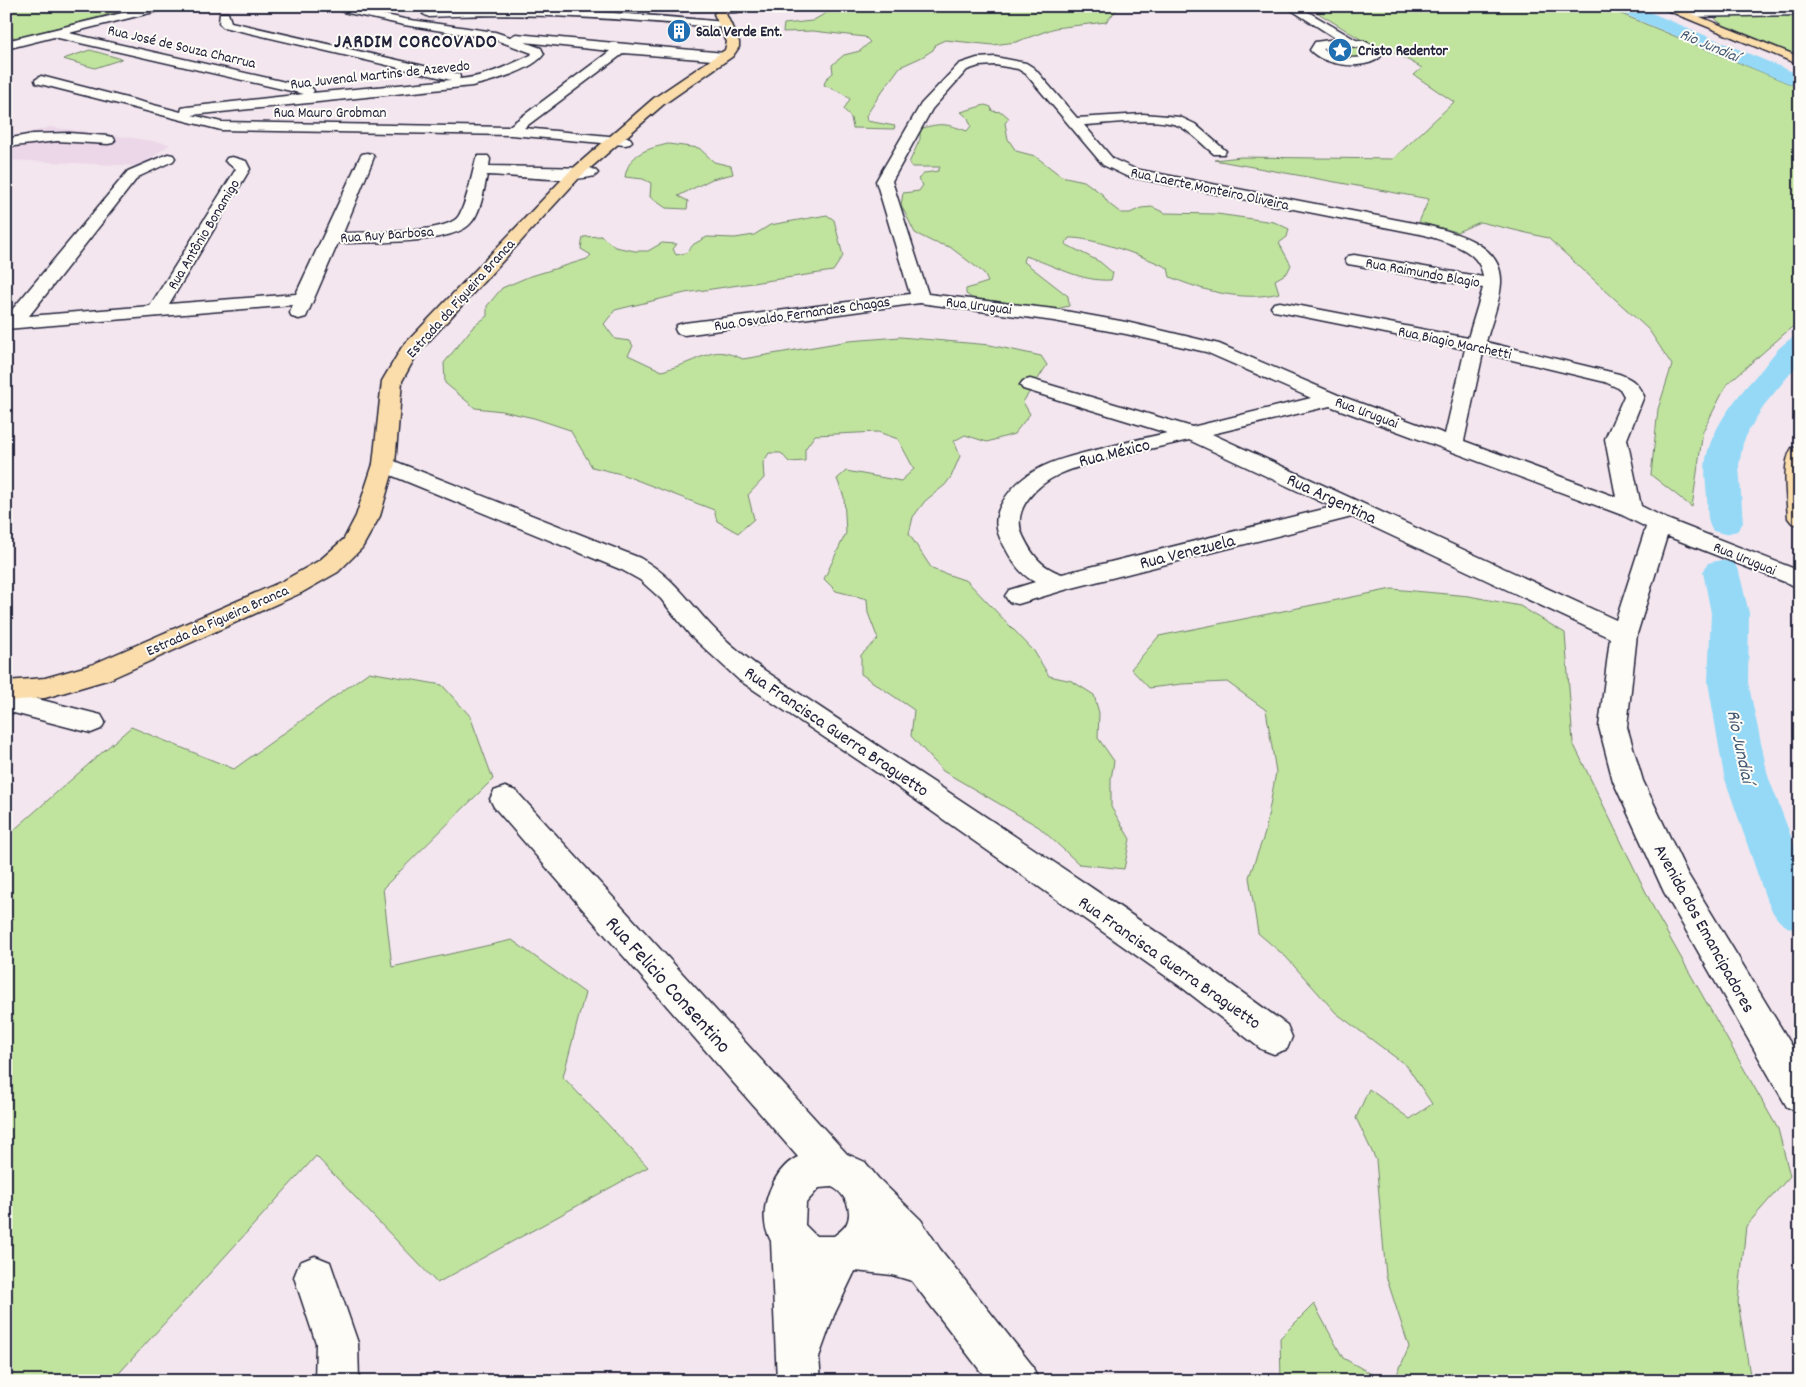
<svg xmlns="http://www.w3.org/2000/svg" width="1806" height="1387" viewBox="0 0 1806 1387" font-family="Dekko,sans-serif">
	<rect width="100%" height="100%" fill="#f3e6ee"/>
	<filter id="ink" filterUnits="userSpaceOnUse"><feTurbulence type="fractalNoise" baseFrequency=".02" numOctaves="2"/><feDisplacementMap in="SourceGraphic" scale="10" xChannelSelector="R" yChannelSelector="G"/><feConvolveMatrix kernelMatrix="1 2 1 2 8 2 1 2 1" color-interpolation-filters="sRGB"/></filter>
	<g filter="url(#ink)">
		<!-- built -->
		<path fill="#ecd7e8" d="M1671,6H1800V10L1684,12Z
			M50,127L127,137L170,144L141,166L6,160V139Z"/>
		<!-- green -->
		<path fill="#c0e49e" stroke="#71836c" d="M6,6H143L16,38L6,34Z
			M880,6H1120L1106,22L1055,28L1016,42L993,45L945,40L936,44L933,50L922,57L900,67L880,94L866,116L867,121L895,126L894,129L853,128L851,118L844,109L850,99L842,93L824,85L826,79L833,73L832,65L844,55L860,51L870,42L865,37L813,31L783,32L784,24L812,21L828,12Z
			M1307,6H1602L1800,88V320L1727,384L1703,431L1692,507L1651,475L1658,409L1672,365L1649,330L1548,238L1480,222L1457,232L1419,222L1429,199L1214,160L1241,157L1393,159L1454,102L1414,75L1422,68L1392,51L1362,40Z
			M1760,15H1800V58C1780,50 1726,33 1714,17Z
			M1324,46H1356L1367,52C1357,63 1336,56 1324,52L1322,47Z
			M90,50L122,59L95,68L63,59Z
			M985,105L991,107L992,111L1002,112L1009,118L1005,123L1008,139L1016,151L1035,156L1061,176L1084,181L1102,194L1109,204L1121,213H1130L1141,208L1152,207L1165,213L1217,214L1274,222L1289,229L1287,237L1279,243L1291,265L1287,273L1275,280L1279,293C1244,302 1203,291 1170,277L1168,268C1146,257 1092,237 1069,238L1065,244L1100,262L1113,273L1111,280C1080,282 1055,265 1025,256L1023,261L1068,296L1069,306L1056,309L972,298L966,294V289L988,282L984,273L950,247L933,242L915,233L901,205L903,193L919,191L923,185L918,179L925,173L938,171L940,167H912L909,163L920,139V129C941,122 947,124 967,131L971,126L968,118L961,112Z
			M668,144L699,148L714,162L731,166L733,174L712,179L678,196L688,201L687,209L666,208L650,197L651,183L643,179L625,177C629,153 647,149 668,144Z
			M827,215L834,220L843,256L833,271L685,293L615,310L604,324L615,339L630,341L633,346L628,355L662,371C671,368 680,366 689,362C714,352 717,348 743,359L849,341L900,337L990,345L1041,356L1047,365L1023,402L1030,414L1014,434L987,442L965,435L954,441L960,456L951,477L945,485L925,501L913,517L909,534L932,569L967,581L1034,651L1049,676L1072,681L1094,695L1099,713L1098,738L1114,761L1111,779V807L1130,839L1124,869L1079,864L1039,827L943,771L911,736L914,710L861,674V655L878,639L868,613L867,599L836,591L824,579L846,533L844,497L837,479L846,471L901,481L914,469L898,439L878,432L815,435L805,449V461L789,462L781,453H769L763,463L764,478L748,495L754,519L738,533L717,521L714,510L621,474L592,467L570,430L534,418L502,411L475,408L445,383L444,363L473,327L487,316V306L502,288L528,277L587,259L591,255L581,249L583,237L601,236L615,247L635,251H648L662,243L677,244L673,249L676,255L686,253L694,244L707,237L735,238L754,235L770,225Z
			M1392,589L1469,596L1520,606L1565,633L1573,743L1658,917L1778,1129L1790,1176L1746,1226L1738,1302L1751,1381H1394L1409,1347L1386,1276L1376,1160L1356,1118L1369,1089L1410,1119L1432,1104L1407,1066L1336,1013L1286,957L1258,933L1249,877L1265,833L1276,772L1266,710L1227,682L1182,684L1149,688L1131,669L1159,636Z
			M369,672L442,685L470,716L493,779L383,888L392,967L512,940L585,993L563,1077L648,1167L437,1283L316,1156L112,1381H6V837L131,727L234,769Z
			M1314,1304L1343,1358L1384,1381H1281L1280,1338Z"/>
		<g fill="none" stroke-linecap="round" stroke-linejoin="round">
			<!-- river -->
			<path fill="#95d9f7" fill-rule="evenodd" d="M1612,6H1635L1800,75V88L1614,10Z
				M1800,335V362L1765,404L1750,428L1743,443L1739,465L1743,523L1737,531L1725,534L1713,531C1706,521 1708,510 1707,497C1706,485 1704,471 1706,459C1713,424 1740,393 1763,368C1773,355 1784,339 1800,335Z
				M1721,560L1734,563L1739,572L1749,613L1748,682L1768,776L1800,860V932C1777,924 1775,917 1765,896L1724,776L1708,682L1711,613L1703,572L1708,563Z"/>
			<!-- minor casing -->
			<g stroke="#22223b" stroke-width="3">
				<path id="minor" d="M151,6H171L170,8L69,33L307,87L312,88L314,91L312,93L451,80L223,27L219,23L220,13H228L231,22L459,74L460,77L459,79C485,77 507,66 531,55L532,53L493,39L404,25L343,12L337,9L339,7L346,6L404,19L495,32L510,37L516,34L725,53L731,57L725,61L624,53L524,128L630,138L632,141L630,144L625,145L511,135L221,130L36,83L35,80L41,76L181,112L182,108L187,107L304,94L54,37L6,49V41ZM524,42L610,51L508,127L221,122L192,115L472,86C492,81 532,71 544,54L541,48Z
					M720,6H757C750,12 723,15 716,9Z
					M1285,6H1298L1356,40L1364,41L1380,49L1382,55C1368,72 1323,66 1310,50L1315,42L1337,39ZM1341,46L1357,47L1370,54C1356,61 1335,58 1323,49Z
					M466,9C553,7 639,14 725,22L731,25L725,28C626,19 528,12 429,17L423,14L429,11Z
					M1800,9V15L1683,17L1677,14L1683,11Z
					M995,57L1026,63L1034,68L1077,118L1143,114L1180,117L1195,124L1226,151L1224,154H1214C1203,145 1193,134 1181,127C1162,116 1107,124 1084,125L1113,159L1135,169L1429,226C1457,233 1503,245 1501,283C1500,302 1491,323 1486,342L1619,374C1634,380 1636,382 1644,396L1627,439L1641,506L1667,519L1800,571V588L1667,536L1637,634L1627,727L1643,781L1687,873L1800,1059V1112L1787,1107L1664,892L1613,781L1599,727L1610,638L1352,517L1068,589L1018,604L1009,602L1005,596L1009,590L1035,582C1017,573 1009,555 1000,538C995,527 995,516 1001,505C1021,467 1062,458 1100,449C1122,443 1145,438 1167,433L1023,389L1020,385L1023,381L1030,379L1037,381L1192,427L1311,398L1206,352L1126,334L1054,321L920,303L684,335L677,333L675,329L677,325L684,323L910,294L876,181L921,104L959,64L977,58ZM995,65L1018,69L1026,74L1103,165L1126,176L1425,235C1448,243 1480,249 1483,277L1354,255L1348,256L1345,260L1348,264L1354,265L1483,288L1468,338L1280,302L1274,303L1271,307L1274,311L1280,312L1465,349L1445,434L1338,395L1219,344L1126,322L1054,309L928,294L892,181L932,109L967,70L979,66ZM1483,353L1605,382L1620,389L1624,396L1605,439L1616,497L1464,441ZM1330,406L1622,515L1646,527L1616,620L1212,434ZM1189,440L1332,507L1062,574C1041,567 1032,555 1023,536C1010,509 1038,484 1060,474C1097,458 1149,450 1189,440Z
					M69,133L108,136L113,137L115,140L113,143L108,144L57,141L6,147V139L33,134Z
					M367,153L372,154L374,157L343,233C367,232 441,234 457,218C465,210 473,171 476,159L478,156H488L490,159L489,166L590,168L595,170L598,173L595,176C568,183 517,176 487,175C484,190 481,214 469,225C447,245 368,242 338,243L306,317L299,319L292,317L290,313L292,305L6,329V317L128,171L168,154L173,155L175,158L173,161L138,177L29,316L150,306L236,169L225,161L227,158L232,157L246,161L250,169L169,304L296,294L360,157L362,154Z
					M384,457L640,558C670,575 684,595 707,621C719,635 745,657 761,668C937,786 1116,899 1287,1025L1292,1037L1287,1049L1274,1054L1261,1049L1184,989L876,772L739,680L690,635L661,599L640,580L622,570L376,469L373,464L376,459Z
					M6,691L101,715L105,722L101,729L91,733L6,711Z
					M505,787L516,791L847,1154L865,1162L878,1178L921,1220L940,1249L1032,1365L1038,1381H988L912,1281L892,1275L855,1271L834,1315L819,1357L821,1381H777L771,1241C768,1235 765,1228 765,1222C762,1199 777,1166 798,1157L494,807L490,799L494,791ZM832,1187C845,1193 854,1211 846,1225C843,1229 838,1233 834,1236H816L805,1225L806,1203L819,1188Z
					M315,1256L330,1262L358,1343L359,1381H315L316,1343L294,1277L300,1262Z"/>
			</g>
			<!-- major casing -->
			<g stroke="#22223b" stroke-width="3">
				<path id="major" d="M720,6H731L726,14L739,42V47L733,56L664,104L580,177L417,354L402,381L395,464L380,516L362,548L338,572L301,593L110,679L45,698L6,701V681L45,678L91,665L283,581L320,560L344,539L356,516L373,464L382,381L402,347L570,171L654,98L725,50L727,42L714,14Z
					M1657,6H1673L1800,57V65Z
					M1800,447V525L1792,523L1788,518C1787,499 1781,464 1792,448Z"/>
			</g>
			<!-- minor -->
			<use href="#minor" fill="#fdfcf7" fill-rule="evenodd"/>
			<!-- major -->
			<use href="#major" fill="#faddab" fill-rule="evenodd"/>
		</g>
	</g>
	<!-- icons -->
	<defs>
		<g id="building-disc" transform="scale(1.25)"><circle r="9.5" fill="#1f6fb2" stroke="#fdfcf7"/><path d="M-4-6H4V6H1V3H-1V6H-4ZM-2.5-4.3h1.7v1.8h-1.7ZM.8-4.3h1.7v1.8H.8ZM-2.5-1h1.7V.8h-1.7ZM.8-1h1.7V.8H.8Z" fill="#fff"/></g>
		<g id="sight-disc" transform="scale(1.25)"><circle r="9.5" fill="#1f6fb2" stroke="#fdfcf7"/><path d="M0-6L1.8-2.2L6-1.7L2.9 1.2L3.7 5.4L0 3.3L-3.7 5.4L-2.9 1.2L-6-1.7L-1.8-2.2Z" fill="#fff"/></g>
	</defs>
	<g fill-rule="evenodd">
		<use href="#building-disc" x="679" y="31"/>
		<use href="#sight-disc" x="1340" y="50"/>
	</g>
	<g text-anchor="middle" stroke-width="4" stroke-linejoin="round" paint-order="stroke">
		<!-- far-poi labels -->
		<g font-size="15" font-weight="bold" fill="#22223b" stroke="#fdfcf7" text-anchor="start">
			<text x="696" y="36">Sala Verde Ent.</text>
			<text x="1358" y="55">Cristo Redentor</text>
		</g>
		<!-- far-street labels -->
		<g font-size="15" fill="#22223b" stroke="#fdfcf7">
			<text transform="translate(182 46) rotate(13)" y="5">Rua José de Souza Charrua</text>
			<text transform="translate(380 74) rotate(-6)" y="5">Rua Juvenal Martins de Azevedo</text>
			<text x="330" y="117">Rua Mauro Grobman</text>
			<text transform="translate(1210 188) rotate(12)" y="5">Rua Laerte Monteiro Oliveira</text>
			<text transform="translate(203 234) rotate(-59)" y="5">Rua Antônio Bonamigo</text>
			<text transform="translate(387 234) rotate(-4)" y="5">Rua Ruy Barbosa</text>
			<text transform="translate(1423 272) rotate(10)" y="5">Rua Raimundo Blagio</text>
			<text transform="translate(460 298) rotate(-48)" y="5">Estrada da Figueira Branca</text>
			<text transform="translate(979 305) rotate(7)" y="5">Rua Uruguai</text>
			<text transform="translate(802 313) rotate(-8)" y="5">Rua Osvaldo Fernandes Chagas</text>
			<text transform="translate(1455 342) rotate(12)" y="5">Rua Biagio Marchetti</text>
			<text transform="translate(1367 412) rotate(20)" y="5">Rua Uruguai</text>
			<text transform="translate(1745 558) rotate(22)" y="5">Rua Uruguai</text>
			<text transform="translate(217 620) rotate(-24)" y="5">Estrada da Figueira Branca</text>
		</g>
		<!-- far-water labels -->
		<g font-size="16" font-style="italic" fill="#445973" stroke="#fdfcf7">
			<text transform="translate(1710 44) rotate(23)" y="6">Rio Jundiaí</text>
		</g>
		<!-- street labels -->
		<g font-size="18" fill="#22223b" stroke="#fdfcf7">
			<text transform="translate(1114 452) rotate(-14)" y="6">Rua México</text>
			<text transform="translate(1332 498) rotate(25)" y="6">Rua Argentina</text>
			<text transform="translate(1187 551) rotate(-14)" y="6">Rua Venezuela</text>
			<text transform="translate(837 731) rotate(34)" y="6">Rua Francisca Guerra Braguetto</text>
			<text transform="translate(1705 928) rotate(61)" y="6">Avenida dos Emancipadores</text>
			<text transform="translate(1170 962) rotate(35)" y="6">Rua Francisca Guerra Braguetto</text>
		</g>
		<!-- far-district labels -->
		<g font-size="19" font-weight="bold" letter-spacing="1" fill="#22223b" stroke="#fdfcf7">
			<text x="416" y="47">JARDIM CORCOVADO</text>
		</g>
		<!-- water labels -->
		<g font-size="19" font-style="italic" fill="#445973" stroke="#fdfcf7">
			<text transform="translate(1742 746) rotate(78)" y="7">Rio Jundiaí</text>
		</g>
		<!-- near-street labels -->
		<g font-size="21" fill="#22223b" stroke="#fdfcf7">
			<text transform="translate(669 984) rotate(48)" y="7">Rua Felicio Consentino</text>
		</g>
	</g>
	<!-- margin -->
	<rect width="1806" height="1387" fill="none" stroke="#fdfcf7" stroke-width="25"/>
	<rect x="12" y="12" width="1781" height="1362" fill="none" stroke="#22223b" stroke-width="2" filter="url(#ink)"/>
</svg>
